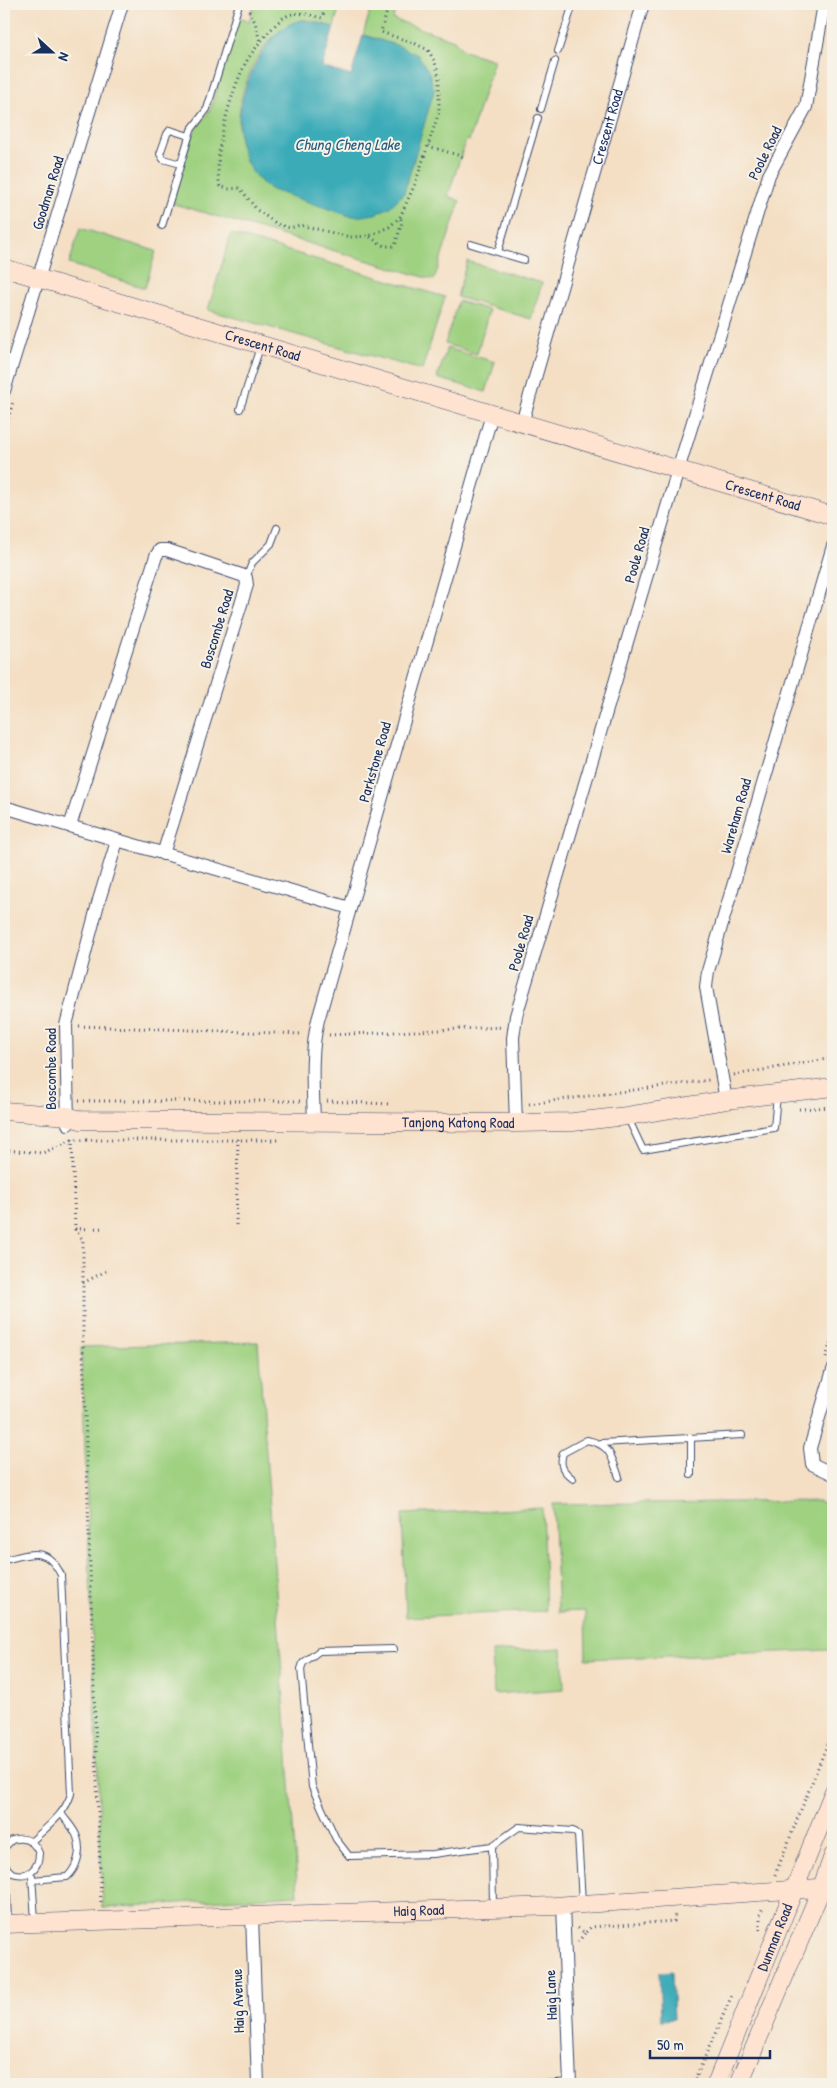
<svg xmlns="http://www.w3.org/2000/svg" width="837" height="2088" viewBox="0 0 837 2088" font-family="'Patrick Hand',sans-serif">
	<rect width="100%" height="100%" fill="#f7f3e8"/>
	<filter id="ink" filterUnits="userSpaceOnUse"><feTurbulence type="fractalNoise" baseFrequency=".02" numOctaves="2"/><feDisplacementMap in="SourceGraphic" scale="10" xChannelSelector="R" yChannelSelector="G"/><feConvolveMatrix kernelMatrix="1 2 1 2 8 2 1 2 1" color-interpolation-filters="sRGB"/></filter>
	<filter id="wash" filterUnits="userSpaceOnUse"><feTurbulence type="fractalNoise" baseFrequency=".0096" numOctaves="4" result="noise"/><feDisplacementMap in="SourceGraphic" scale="20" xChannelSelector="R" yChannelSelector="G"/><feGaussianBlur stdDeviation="1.12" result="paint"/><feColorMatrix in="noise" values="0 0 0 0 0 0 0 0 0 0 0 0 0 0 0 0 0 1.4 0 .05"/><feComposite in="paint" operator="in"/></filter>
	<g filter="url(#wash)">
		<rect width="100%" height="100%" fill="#f4dfc4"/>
		<!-- green -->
		<path fill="#9fd181" stroke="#5d8070" d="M254,4H340L334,27C325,25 309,18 300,20C266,30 245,74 240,106C238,120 239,134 241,149L399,46L363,35L372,4H398L393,19L454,40L464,51L494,60L469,141L466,140L448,196L460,201L434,280L171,203L194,131L210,110L238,18L249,21Z
			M80,228L156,251L145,288L69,264Z
			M231,234L445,297L422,370L208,310Z
			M467,261L542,283L531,319L457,297Z
			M458,301L489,310L477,354L445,344Z
			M447,348L495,362L486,392L437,378Z
			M258,1342L298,1895L103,1908L81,1347Z
			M819,1501L833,1507V1650L586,1659L585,1611L558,1612L553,1504Z
			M542,1508L546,1611L406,1617L402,1514Z
			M562,1648L564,1689L494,1694L492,1652Z"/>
		<!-- water -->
		<path fill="#3babb8" stroke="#2b6d8b" d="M302,20L334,27L322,67L351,76L363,35L399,46L418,55L429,72L434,91L404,193L390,207L375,214L362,216H350L272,190C224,160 236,94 262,53C272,37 283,24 302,20Z
			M672,1971L674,2019L661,2020L659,1972Z"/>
	</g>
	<g filter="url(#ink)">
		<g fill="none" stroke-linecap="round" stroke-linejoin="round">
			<!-- lane casing -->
			<g stroke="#3c496d" stroke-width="8">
				<path id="lane" d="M558,51L573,4
					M541,109L555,61
					M181,164L163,159L160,154L167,134L170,130L189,136
					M162,226L191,130L207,109L239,4
					M471,244L524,260
					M498,252L538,118
					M240,409L260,347
					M246,578L252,563L271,544L277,528
					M627,1116L643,1150L774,1128L777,1095
					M691,1438V1475
					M601,1443L742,1435
					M573,1479C563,1471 559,1466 563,1453L587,1440C611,1445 611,1456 619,1477
					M4,1560C30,1554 47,1545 61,1575L71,1794C65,1814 47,1827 32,1841
					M394,1649L319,1651L303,1663L301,1669L312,1787L336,1839L349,1856L433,1854L492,1846L519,1827L573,1831L578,1835L582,1902
					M492,1846L493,1906
					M4,1848L12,1840C25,1836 34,1841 39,1853C39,1870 27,1878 12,1873L4,1865
					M6,1869L8,1923
					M32,1876L35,1920
					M32,1880L67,1877C77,1868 82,1851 77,1837C74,1828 66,1821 61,1813
					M544,2084L570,2082"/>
			</g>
			<!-- street casing -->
			<g stroke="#3c496d" stroke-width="14">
				<g id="street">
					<path d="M4,391L122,4"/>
					<path id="s1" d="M522,423L643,4"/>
					<path d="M4,807L350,908"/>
					<path d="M70,826L156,556L160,550H167L244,576L246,578L247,585L163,854"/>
					<path d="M726,1100L706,987L708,971L833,546"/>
					<path d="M314,1122C313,1088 310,1053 318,1020L492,414"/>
					<path d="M516,1123L513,1038L516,1016L678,470L769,175L806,107L824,4"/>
					<path d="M68,1124L66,1025L99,900L117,841"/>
					<path d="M833,1370L810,1448L812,1464L833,1474"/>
					<path d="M563,1905L570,2084"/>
					<path d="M252,1916L258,2084"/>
				</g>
			</g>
			<!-- secondary casing -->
			<g stroke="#3c496d" stroke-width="19">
				<g id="secondary">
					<path id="s2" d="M4,268L833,516"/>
					<path id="s3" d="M4,1111L68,1116L80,1120L516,1123L573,1122L627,1116L726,1100L833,1087"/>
					<path id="s4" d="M4,1924L554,1906L833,1887"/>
					<path id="s5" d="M716,2084L833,1793"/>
					<path d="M739,2084L822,1887L833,1856"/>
				</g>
			</g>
			<!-- path -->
			<path stroke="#3c496d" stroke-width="3" stroke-dasharray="1 4" stroke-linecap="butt" d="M326,4L322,18C310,15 296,10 285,17C275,22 250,54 245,64C231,92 212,156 220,186L228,189L240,188L257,210L277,224L290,228L300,225L350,237L369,236L389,227L400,217L415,184L439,112V77L435,62L428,50L416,44L381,32L389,4
				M249,11L255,22L260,42
				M428,146L464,157
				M370,237L384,246H395L402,222L400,217
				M4,433L13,402
				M833,994V1005
				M79,1026L303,1034
				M329,1035L503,1027
				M734,1075L833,1058
				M79,1101H301
				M327,1101L390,1104
				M529,1104L709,1080
				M799,1109L833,1107
				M72,1139L75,1229L83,1240V1350L101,1905
				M4,1150L43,1153L72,1140H279
				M236,1225L238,1138
				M75,1229L105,1228
				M83,1283L106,1271
				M826,1358L833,1333
				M775,1875L833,1730
				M578,1928L585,1933L591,1927L674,1921L675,1913
				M760,1930V1915L763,1907
				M578,1942L585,1933
				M693,2084L732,1995"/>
			<!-- lane -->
			<use href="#lane" stroke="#fff" stroke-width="6"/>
			<!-- street -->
			<use href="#street" stroke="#fff" stroke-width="12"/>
			<!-- secondary -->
			<use href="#secondary" stroke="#fee3d1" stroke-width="18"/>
		</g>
	</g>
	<g text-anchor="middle" stroke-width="4" stroke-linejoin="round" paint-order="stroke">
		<!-- street labels -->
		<g font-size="15" fill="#1b2f5e" stroke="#f7f3e8">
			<text dy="5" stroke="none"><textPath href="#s1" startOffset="308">Crescent Road</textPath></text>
			<text transform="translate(765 153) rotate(-64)" y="5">Poole Road</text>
			<text transform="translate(48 193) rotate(-73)" y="5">Goodman Road</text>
			<text dy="5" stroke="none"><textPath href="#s2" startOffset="270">Crescent Road</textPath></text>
			<text dy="5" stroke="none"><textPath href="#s2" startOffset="792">Crescent Road</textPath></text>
			<text transform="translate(637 555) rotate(-74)" y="5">Poole Road</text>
			<text transform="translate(217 629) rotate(-73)" y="5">Boscombe Road</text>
			<text transform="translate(375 762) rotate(-74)" y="5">Parkstone Road</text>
			<text transform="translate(736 816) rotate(-74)" y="5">Wareham Road</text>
			<text transform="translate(521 943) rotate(-74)" y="5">Poole Road</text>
			<text transform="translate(51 1069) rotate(-90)" y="5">Boscombe Road</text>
			<text dy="5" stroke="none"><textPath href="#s3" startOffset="455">Tanjong Katong Road</textPath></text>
			<text dy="5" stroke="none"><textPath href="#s4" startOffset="415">Haig Road</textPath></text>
			<text dy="5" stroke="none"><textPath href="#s5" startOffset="158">Dunman Road</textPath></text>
			<text transform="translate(551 1995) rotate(-92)" y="5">Haig Lane</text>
			<text transform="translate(238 2001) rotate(-92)" y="5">Haig Avenue</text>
		</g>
		<!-- water labels -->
		<g font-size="16" font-style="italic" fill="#265a7e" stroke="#f7f3e8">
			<text x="347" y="150">Chung Cheng Lake</text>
		</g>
	</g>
	<!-- margin -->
	<rect width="837" height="2088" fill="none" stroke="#f7f3e8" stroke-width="20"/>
	<!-- north arrow -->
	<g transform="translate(52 52) rotate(111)" stroke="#f7f3e8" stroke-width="4" paint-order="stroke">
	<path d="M0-4L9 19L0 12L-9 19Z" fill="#1b2f5e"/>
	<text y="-8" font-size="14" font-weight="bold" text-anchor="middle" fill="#1b2f5e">N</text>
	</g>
	<!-- scale -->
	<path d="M650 2050v8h120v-8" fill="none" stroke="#1b2f5e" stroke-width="2.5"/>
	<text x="657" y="2050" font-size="15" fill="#1b2f5e" stroke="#f7f3e8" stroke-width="4" paint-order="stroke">50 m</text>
</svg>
